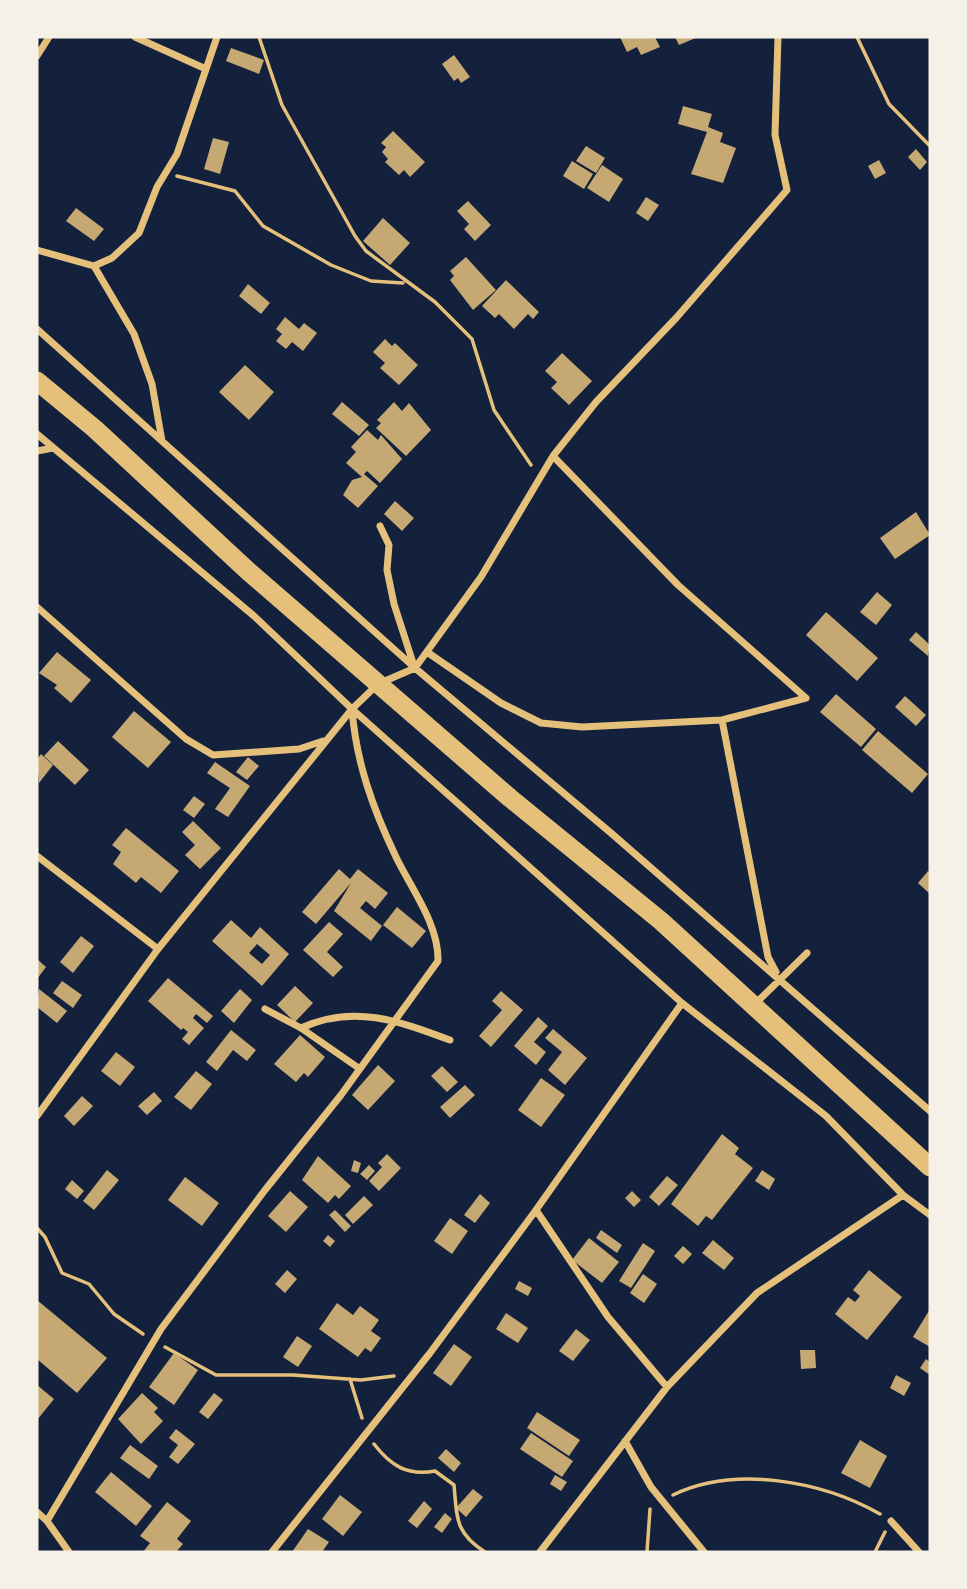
<svg xmlns="http://www.w3.org/2000/svg" width="967" height="1589" viewBox="0 0 967 1589" font-family="Rubik,sans-serif">
	<rect width="100%" height="100%" fill="#14213d"/>
	<!-- building -->
	<path fill="#c6a872" fill-rule="evenodd" d="M620,37H655L660,47L641,55L637,47L627,52Z
		M675,37H698L679,45Z
		M231,48L264,60L259,74L226,61Z
		M454,55L470,77L461,83L458,78L454,81L442,64Z
		M683,106L712,114L708,127L723,133L720,142L736,148L723,183L691,174L707,132L678,124Z
		M393,131L425,162L410,177L404,170L399,175L385,162L388,159L382,152L386,147L381,143Z
		M213,138L229,142L220,174L204,169Z
		M586,146L605,158L596,173L576,161Z
		M916,149L927,162L920,170L908,157Z
		M879,160L886,173L875,179L868,166Z
		M572,161L593,174L584,189L563,176Z
		M602,165L623,179L609,202L587,188Z
		M646,197L659,205L648,221L636,213Z
		M468,201L491,225L475,241L464,229L469,224L457,211Z
		M76,208L104,229L94,241L66,221Z
		M383,218L410,243L390,265L363,241Z
		M466,257L496,290L473,310L450,280L454,276L450,271Z
		M506,280L539,312L533,319L528,314L514,329L499,314L495,318L482,306Z
		M248,284L270,303L261,314L239,296Z
		M285,317L299,329L304,323L317,333L303,351L292,342L286,349L276,341L282,334L276,329Z
		M385,339L392,346L395,343L418,365L399,385L380,368L385,363L373,352Z
		M562,353L592,381L569,405L551,388L557,382L545,371Z
		M245,365L274,392L249,420L219,392Z
		M342,402L369,425L359,436L332,414Z
		M394,402L402,411L409,403L431,430L406,456L376,428L381,423L377,420Z
		M367,430L378,440L381,435L402,459L380,483L367,471L364,474L378,486L358,508L343,495L352,480L362,477L346,463L356,452L351,447Z
		M395,501L414,518L402,531L384,514Z
		M916,512L930,535L895,559L880,538Z
		M877,592L892,605L876,625L860,612Z
		M826,612L878,658L857,681L806,635Z
		M916,632L930,645L928,656L909,640Z
		M57,652L91,680L71,703L54,688L57,685L39,673Z
		M836,694L876,729L861,747L820,712Z
		M905,696L926,715L916,726L895,707Z
		M134,711L171,742L148,768L112,737Z
		M878,731L928,774L912,793L862,750Z
		M58,741L89,770L75,785L44,756Z
		M41,754L53,765L39,783L37,759Z
		M248,757L259,766L247,780L236,772Z
		M215,762L250,786L228,817L215,809L230,788L207,773Z
		M194,796L205,804L194,818L183,810Z
		M193,821L221,848L200,869L185,855L195,845L182,832Z
		M126,828L179,871L161,893L141,877L136,883L113,864L121,852L112,845Z
		M339,869L350,879L358,869L388,893L375,909L366,901L360,908L382,926L371,941L334,911L351,883L316,924L302,912Z
		M928,871L930,873V894L918,883Z
		M397,907L426,931L412,948L383,925Z
		M231,920L251,938L260,927L289,954L262,986L212,941ZM257,944L270,955L262,964L249,953Z
		M329,922L343,934L327,952L343,967L333,977L303,950Z
		M81,936L94,946L73,973L60,962Z
		M37,959L46,967L37,979Z
		M168,978L213,1016L207,1023L196,1014L193,1018L204,1028L189,1045L182,1039L188,1032L183,1028L181,1030L148,1001Z
		M62,981L82,995L73,1008L53,993Z
		M295,986L313,1003L295,1022L277,1005Z
		M39,989L67,1011L57,1023L37,1007Z
		M240,989L252,1000L234,1023L221,1011Z
		M501,991L523,1010L491,1047L479,1036L502,1010L492,1001Z
		M538,1017L548,1026L534,1042L546,1052L536,1065L514,1046Z
		M553,1029L587,1058L565,1085L548,1070L562,1052L545,1038Z
		M231,1030L256,1050L247,1061L233,1050L217,1071L206,1062Z
		M300,1035L325,1057L308,1077L304,1073L296,1082L274,1064Z
		M116,1052L135,1067L120,1086L101,1071Z
		M378,1065L395,1081L368,1110L352,1095Z
		M442,1066L458,1082L447,1092L431,1076Z
		M196,1071L212,1084L191,1110L174,1097Z
		M541,1078L565,1095L541,1127L518,1110Z
		M465,1085L475,1095L450,1118L440,1107Z
		M154,1092L162,1101L147,1115L138,1106Z
		M82,1096L93,1106L74,1126L64,1116Z
		M722,1134L739,1148L735,1154L753,1168L712,1220L706,1216L698,1226L671,1204Z
		M387,1154L401,1168L379,1191L369,1181L382,1167L378,1163Z
		M318,1156L351,1186L339,1199L335,1195L328,1203L302,1180Z
		M354,1160L361,1163L358,1173L351,1171Z
		M369,1165L375,1171L367,1180L360,1174Z
		M107,1170L119,1180L94,1210L83,1201Z
		M762,1170L775,1179L769,1190L755,1181Z
		M667,1176L678,1185L659,1206L649,1197Z
		M185,1177L219,1203L202,1226L168,1200Z
		M72,1180L84,1191L77,1199L65,1189Z
		M290,1191L308,1207L286,1232L268,1216Z
		M632,1191L641,1200L634,1207L625,1198Z
		M480,1194L490,1203L475,1223L464,1215Z
		M364,1196L373,1205L353,1224L345,1215Z
		M335,1210L351,1226L345,1232L329,1215Z
		M450,1218L468,1231L452,1254L434,1241Z
		M601,1230L622,1245L617,1253L596,1238Z
		M328,1235L335,1241L330,1247L323,1241Z
		M589,1238L619,1262L602,1283L572,1260Z
		M713,1240L734,1258L724,1270L702,1253Z
		M643,1243L655,1251L631,1288L619,1281Z
		M683,1246L692,1254L683,1264L674,1256Z
		M287,1270L297,1279L285,1293L275,1284Z
		M869,1270L902,1297L867,1340L835,1314L848,1297L855,1302L860,1296L853,1290Z
		M643,1274L657,1284L644,1303L630,1293Z
		M519,1281L532,1288L528,1296L515,1289Z
		M37,1300L107,1358L77,1393L37,1359Z
		M337,1303L353,1315L360,1306L379,1320L371,1331L381,1338L371,1352L365,1348L358,1357L319,1329Z
		M930,1309V1347L913,1337Z
		M506,1313L528,1328L518,1343L496,1329Z
		M576,1329L590,1340L573,1361L559,1351Z
		M297,1336L312,1346L298,1367L283,1357Z
		M454,1344L472,1357L451,1386L433,1373Z
		M800,1350H815L816,1368L801,1369Z
		M174,1353L198,1370L174,1405L149,1387Z
		M926,1359L930,1362V1375L920,1368Z
		M896,1375L911,1383L904,1396L890,1388Z
		M37,1385L54,1399L37,1420Z
		M142,1393L158,1408L154,1412L163,1421L141,1444L118,1419Z
		M214,1393L223,1400L208,1419L199,1412Z
		M537,1412L580,1440L569,1456L527,1428Z
		M176,1429L195,1444L178,1464L169,1457L178,1445L169,1438Z
		M531,1433L573,1461L562,1477L520,1449Z
		M860,1440L887,1456L870,1488L841,1473Z
		M130,1445L158,1466L149,1479L120,1458Z
		M446,1449L461,1463L454,1472L438,1458Z
		M111,1472L152,1506L136,1526L95,1492Z
		M555,1475L567,1482L561,1491L550,1484Z
		M473,1489L483,1497L466,1517L456,1508Z
		M340,1495L362,1512L343,1536L322,1519Z
		M424,1501L432,1509L417,1528L408,1521Z
		M167,1502L191,1521L177,1539L183,1544L176,1552H143L150,1543L140,1536Z
		M445,1513L452,1519L442,1533L434,1527Z
		M308,1529L329,1542L322,1552H292Z"/>
	<g fill="none" stroke-linecap="round" stroke-linejoin="round">
		<!-- path -->
		<path stroke="#e5c07b" stroke-width="3.5" d="M259,37L282,105L355,236L366,251L435,302L472,339L494,410L531,465
			M857,37L889,104L930,146
			M177,176L235,191L263,226L331,265L371,281L403,283
			M37,1228L45,1237L62,1273L89,1284L114,1314L143,1334
			M165,1347L216,1375H293L361,1380L394,1376
			M350,1379L362,1418
			M374,1444C391,1466 407,1476 435,1471L454,1485C457,1518 455,1533 485,1552
			M673,1495C735,1465 822,1481 880,1514
			M647,1552L650,1509
			M875,1552L885,1532"/>
		<!-- minor -->
		<path stroke="#e5c07b" stroke-width="7" d="M135,37L206,69
			M37,56L49,37
			M37,250L94,266L112,258L139,233L157,187L177,154L217,37
			M94,266L134,334L152,384L162,441
			M37,329L415,668L611,833L930,1111
			M37,434L254,616L352,709L682,1003L826,1116L903,1195L930,1215
			M37,451L53,448
			M553,456L678,585L806,698
			M380,526L389,545L387,570L394,604L414,666
			M37,607L186,739L213,755L299,749L323,741
			M427,652L501,703L541,723L582,727L722,720L806,698
			M722,720L768,957L776,972
			M37,856L158,949
			M754,1005L807,953
			M265,1009L301,1028L360,1069
			M301,1028C354,1004 399,1021 450,1040
			M37,1116L158,949L352,709L378,684L415,668L481,577L553,456L596,402L677,317L787,190L775,135L778,37
			M536,1210L608,1317L667,1387
			M625,1441L651,1487L704,1552
			M37,1512L47,1521L69,1552
			M47,1521L161,1329L265,1190L341,1095L438,961C439,925 412,890 396,857C373,809 356,762 352,709
			M891,1521L919,1552
			M272,1552L430,1353L536,1210L682,1003
			M540,1552L667,1387L757,1293L903,1195"/>
		<!-- trunk -->
		<path stroke="#e5c07b" stroke-width="19" d="M37,381L95,429L248,571L510,798L661,921L930,1167"/>
	</g>
	<!-- border -->
	<rect width="967" height="1589" fill="none" stroke="#f6f1e7" stroke-width="77"/>
</svg>
